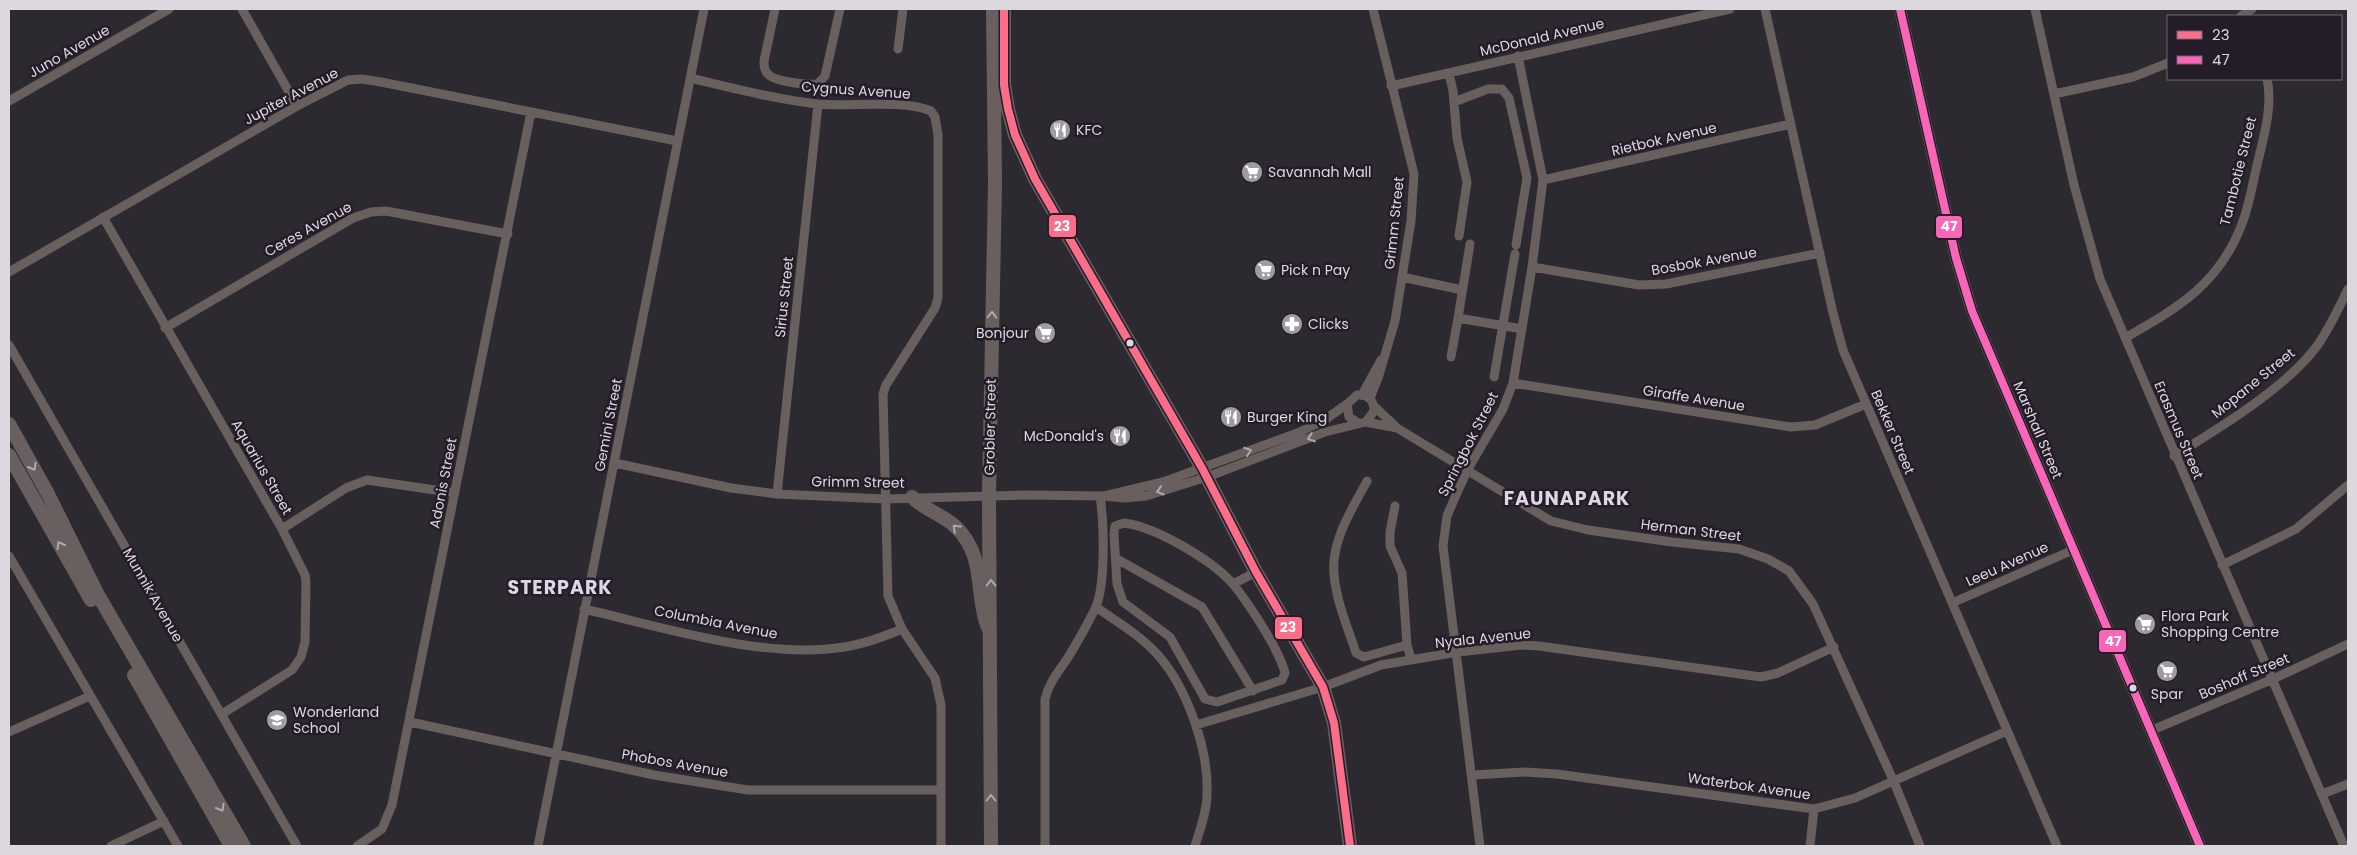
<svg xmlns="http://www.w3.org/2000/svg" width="2357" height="855" viewBox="0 0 2357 855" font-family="Poppins,sans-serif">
	<rect width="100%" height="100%" fill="#2d2930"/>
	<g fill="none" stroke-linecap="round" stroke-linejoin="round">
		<!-- street -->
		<path stroke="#695f5e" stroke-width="9" d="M242,9L297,106
			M775,9L764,61C764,65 764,70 767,73C773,82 807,85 818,84L825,76L840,9
			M1765,9L1833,313L1843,350L2057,846
			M2035,9L2074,185L2100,279L2344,846
			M2241,16L2252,9
			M898,49L903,9
			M1449,73L1453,91L1457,138L1467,182L1459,236
			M690,78C732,88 774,99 817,104C849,107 902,99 931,111L935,117L938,135V298L935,308L886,385L883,394L888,596L902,629L935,678L941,705V846
			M1391,86L1730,9
			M2054,94L2133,77L2168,63
			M9,101L169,9
			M1454,102L1488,89H1502L1509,98L1527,178L1516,245
			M1543,180L1791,124
			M103,217L282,529L305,575L306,583L305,642L301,657L292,670L222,714
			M1532,267L1639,285L1666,284L1820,253
			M9,272L297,106L348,80L362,79L381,82L677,141
			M1402,277L1462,290
			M1458,318L1470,244
			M165,328L353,218L371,212L386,211L508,234
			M2125,338C2179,307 2221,283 2243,221C2250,202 2253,181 2258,161C2264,136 2273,105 2267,79
			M9,345L297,846
			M1451,357L1458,318L1522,329
			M1494,377L1515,254
			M1513,383L1791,427L1815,425L1866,404
			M1362,395L1381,360
			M1370,398L1379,375L1395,321L1411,221L1414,174L1373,9
			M1374,406L1397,428L1551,521L1588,530L1672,542L1739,549L1768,559L1789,571L1813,604L1894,782L1920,846
			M1366,422L1397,428
			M2174,456C2218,429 2286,388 2317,346C2329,329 2339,308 2348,289
			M615,463L731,488L777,494L885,499L1029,495L1103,496L1125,498L1146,496L1207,477L1325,432L1366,422L1374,411C1374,400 1368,394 1357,395L1347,404L1349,417L1357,422
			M1367,481C1352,509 1331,541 1334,574C1336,601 1348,628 1356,653L1364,657L1407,645
			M777,494L818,104
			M1104,496L1163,482L1300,432L1326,419L1347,404
			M1395,506L1390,532V546L1402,573L1407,645L1411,659
			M1124,523C1156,527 1212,560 1233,584C1249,604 1279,649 1285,673L1282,680L1217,702L1205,699L1170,637L1123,602L1117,584L1114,534L1115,526Z
			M282,529L346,488L367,480L455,493
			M9,556L178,846
			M1117,559L1202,607L1253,691
			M2222,565L2296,529L2348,485
			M1233,584L1256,572
			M1952,603L2073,550
			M1096,607C1117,622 1140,635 1157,654C1187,687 1209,750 1207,794C1207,812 1200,829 1195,846
			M584,609C662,627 764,660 844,647C864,644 883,637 902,629
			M410,722L654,775L748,790H941
			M1196,725L1323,687L1381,665L1458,652L1522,645L1539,646L1761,677L1778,673L1834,647
			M2150,731L2273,679L2348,644
			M9,732L90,696
			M1473,775L1525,772L1557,774L1814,809L1855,798L2007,731
			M2322,794L2348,784
			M111,846L164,821
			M357,846L382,829L392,805L531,112
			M538,846L704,9
			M1045,846V699C1049,682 1059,671 1069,656C1078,641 1087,625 1095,609C1106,586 1104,522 1100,496
			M1480,846L1443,546L1447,516L1456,495L1468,469L1503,409L1513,383L1532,267L1543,180L1518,56
			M1810,846L1814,809"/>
		<!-- secondary -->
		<path stroke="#6d6060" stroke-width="12" d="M1900,9L1956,258L1972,311L2200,846"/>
		<!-- primary -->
		<path stroke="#6a5f5f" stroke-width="14" d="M1004,9V85L1008,109L1015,135L1035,179L1202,468L1256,572L1323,687L1334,723L1350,846
			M9,424L48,494L98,595L244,846
			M9,455L91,600
			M912,497C925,510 943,515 956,527C987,558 974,593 988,628
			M134,675L231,846
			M991,846L989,495L995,183L993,9"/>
		<!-- bus-1 casing -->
		<g stroke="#241d29" stroke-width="11">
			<path id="bus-1" d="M1004,9V85L1008,109L1015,135L1035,179L1202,468L1256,572L1323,687L1334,723L1350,846"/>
		</g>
		<!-- bus-2 casing -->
		<g stroke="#241d29" stroke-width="11">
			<path id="bus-2" d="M1900,9L1956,258L1972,311L2200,846"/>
		</g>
		<!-- bus-1 -->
		<use href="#bus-1" stroke="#fb6d88" stroke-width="8"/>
		<!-- bus-2 -->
		<use href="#bus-2" stroke="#fa66b7" stroke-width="8"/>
	</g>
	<!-- one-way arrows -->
	<defs><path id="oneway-chevron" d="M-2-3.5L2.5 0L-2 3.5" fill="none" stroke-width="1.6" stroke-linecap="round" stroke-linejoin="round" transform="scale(1.25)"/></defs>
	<g stroke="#afa8ac">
		<use href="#oneway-chevron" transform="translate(992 315) rotate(-89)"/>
		<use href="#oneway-chevron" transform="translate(1311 438) rotate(159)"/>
		<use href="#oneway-chevron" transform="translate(1248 451) rotate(-20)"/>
		<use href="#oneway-chevron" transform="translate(33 467) rotate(60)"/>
		<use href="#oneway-chevron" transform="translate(1160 491) rotate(163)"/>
		<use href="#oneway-chevron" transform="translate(956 528) rotate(-136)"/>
		<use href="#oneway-chevron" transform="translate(60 545) rotate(-120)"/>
		<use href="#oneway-chevron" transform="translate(991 583) rotate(-91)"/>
		<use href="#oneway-chevron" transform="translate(991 798) rotate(-90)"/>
		<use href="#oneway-chevron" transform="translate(221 808) rotate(60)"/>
	</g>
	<!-- icons -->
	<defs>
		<g id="restaurant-disc" transform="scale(1.125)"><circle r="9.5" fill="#9f9ba2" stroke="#241d29"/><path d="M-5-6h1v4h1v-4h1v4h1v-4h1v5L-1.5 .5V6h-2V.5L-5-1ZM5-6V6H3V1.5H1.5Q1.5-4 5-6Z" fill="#fff"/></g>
		<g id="supermarket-disc" transform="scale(1.125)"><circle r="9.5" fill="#9f9ba2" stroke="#241d29"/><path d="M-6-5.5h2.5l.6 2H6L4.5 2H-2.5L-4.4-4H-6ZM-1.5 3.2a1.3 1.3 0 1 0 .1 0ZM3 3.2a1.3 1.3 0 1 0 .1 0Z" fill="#fff"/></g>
		<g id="pharmacy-disc" transform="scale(1.125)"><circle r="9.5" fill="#9f9ba2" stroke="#241d29"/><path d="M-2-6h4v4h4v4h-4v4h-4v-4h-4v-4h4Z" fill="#fff"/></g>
		<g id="school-disc" transform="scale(1.125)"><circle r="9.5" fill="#9f9ba2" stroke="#241d29"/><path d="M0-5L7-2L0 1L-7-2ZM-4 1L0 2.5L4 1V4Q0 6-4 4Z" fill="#fff"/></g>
	</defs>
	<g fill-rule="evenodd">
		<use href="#restaurant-disc" x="1060" y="130"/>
		<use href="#supermarket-disc" x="1252" y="172"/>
		<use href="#supermarket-disc" x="1265" y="270"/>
		<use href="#pharmacy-disc" x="1292" y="324"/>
		<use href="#supermarket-disc" x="1045" y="333"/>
		<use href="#restaurant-disc" x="1231" y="417"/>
		<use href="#restaurant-disc" x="1120" y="436"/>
		<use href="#supermarket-disc" x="2145" y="624"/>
		<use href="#supermarket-disc" x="2167" y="671"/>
		<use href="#school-disc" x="277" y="720"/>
	</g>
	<!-- markers -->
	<g fill="#ddd8e0" stroke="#241d29" stroke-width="2">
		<circle cx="1130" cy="343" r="4.5"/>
		<circle cx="2133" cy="688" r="4.5"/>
	</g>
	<g text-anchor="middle" stroke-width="5" stroke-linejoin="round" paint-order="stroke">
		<!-- street labels -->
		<g font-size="14" fill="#ddd8e0" stroke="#241d29">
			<text transform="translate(1542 37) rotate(-13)" y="5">McDonald Avenue</text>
			<text transform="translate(69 51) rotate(-30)" y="5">Juno Avenue</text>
			<text transform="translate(856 90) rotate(4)" y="5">Cygnus Avenue</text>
			<text transform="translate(291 96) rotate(-28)" y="5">Jupiter Avenue</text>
			<text transform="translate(1664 139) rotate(-13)" y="5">Rietbok Avenue</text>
			<text transform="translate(2238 171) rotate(-76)" y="5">Tambotie Street</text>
			<text transform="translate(1394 223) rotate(-84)" y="5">Grimm Street</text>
			<text transform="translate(308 229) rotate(-29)" y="5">Ceres Avenue</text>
			<text transform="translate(1704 261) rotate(-10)" y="5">Bosbok Avenue</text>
			<text transform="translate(784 297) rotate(-84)" y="5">Sirius Street</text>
			<text transform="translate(2253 383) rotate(-39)" y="5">Mopane Street</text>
			<text transform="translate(1694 398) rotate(9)" y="5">Giraffe Avenue</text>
			<text transform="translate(608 425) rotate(-79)" y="5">Gemini Street</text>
			<text transform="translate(990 427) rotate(-89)" y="5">Grobler Street</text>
			<text transform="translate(2038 430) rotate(67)" y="5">Marshall Street</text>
			<text transform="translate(2179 430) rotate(67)" y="5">Erasmus Street</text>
			<text transform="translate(1893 432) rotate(67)" y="5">Bekker Street</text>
			<text transform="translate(1468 444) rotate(-63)" y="5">Springbok Street</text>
			<text transform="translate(262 467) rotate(60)" y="5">Aquarius Street</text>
			<text transform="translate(858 482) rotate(1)" y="5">Grimm Street</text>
			<text transform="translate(443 483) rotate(-79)" y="5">Adonis Street</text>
			<text transform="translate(1691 530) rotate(7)" y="5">Herman Street</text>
			<text transform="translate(2007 564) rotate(-24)" y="5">Leeu Avenue</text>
			<text transform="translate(153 595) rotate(60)" y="5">Munnik Avenue</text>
			<text transform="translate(716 622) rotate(11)" y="5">Columbia Avenue</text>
			<text transform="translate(1483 638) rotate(-6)" y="5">Nyala Avenue</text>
			<text transform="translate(2244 676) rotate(-23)" y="5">Boshoff Street</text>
			<text transform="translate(675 763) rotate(10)" y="5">Phobos Avenue</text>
			<text transform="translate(1749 786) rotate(8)" y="5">Waterbok Avenue</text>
		</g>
		<!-- poi labels -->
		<g font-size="14" fill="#ddd8e0" stroke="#241d29" text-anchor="start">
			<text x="1076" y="135">KFC</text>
			<text x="1268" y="177">Savannah Mall</text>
			<text x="1281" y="275">Pick n Pay</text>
			<text x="1308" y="329">Clicks</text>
			<text x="1029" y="338" text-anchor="end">Bonjour</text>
			<text x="1247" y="422">Burger King</text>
			<text x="1104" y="441" text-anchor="end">McDonald's</text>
			<text x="2161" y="621">Flora Park<tspan x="2161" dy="16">Shopping Centre</tspan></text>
			<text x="2167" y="699" text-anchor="middle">Spar</text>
			<text x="293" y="717">Wonderland<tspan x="293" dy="16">School</tspan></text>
		</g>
		<!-- district labels -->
		<g font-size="19" font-weight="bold" letter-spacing="1" fill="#dfd5e6" stroke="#241d29">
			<text x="1567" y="505">FAUNAPARK</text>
			<text x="560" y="594">STERPARK</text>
		</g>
	</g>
	<g stroke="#241d29" stroke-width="2">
		<rect x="1048" y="214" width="29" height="24" rx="5" fill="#fb6d88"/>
		<rect x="1935" y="215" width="28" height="24" rx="5" fill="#fa66b7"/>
		<rect x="1274" y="616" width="29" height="24" rx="5" fill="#fb6d88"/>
		<rect x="2098" y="629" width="29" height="24" rx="5" fill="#fa66b7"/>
	</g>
	<g font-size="14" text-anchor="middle" font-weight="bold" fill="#fff">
		<text x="1062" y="231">23</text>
		<text x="1949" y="231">47</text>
		<text x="1288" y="632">23</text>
		<text x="2113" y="646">47</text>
	</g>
	<!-- border -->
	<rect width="2357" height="855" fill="none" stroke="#ddd8e0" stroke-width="20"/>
	<!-- legend -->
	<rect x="2167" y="15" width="175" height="65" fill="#241d29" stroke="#6e6872"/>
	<rect x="2177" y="31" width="25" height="8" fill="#fb6d88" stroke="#6e6872"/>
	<text x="2212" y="40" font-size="15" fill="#ddd8e0">23</text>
	<rect x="2177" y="56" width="25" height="8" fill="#fa66b7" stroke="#6e6872"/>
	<text x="2212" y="65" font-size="15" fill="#ddd8e0">47</text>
</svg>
